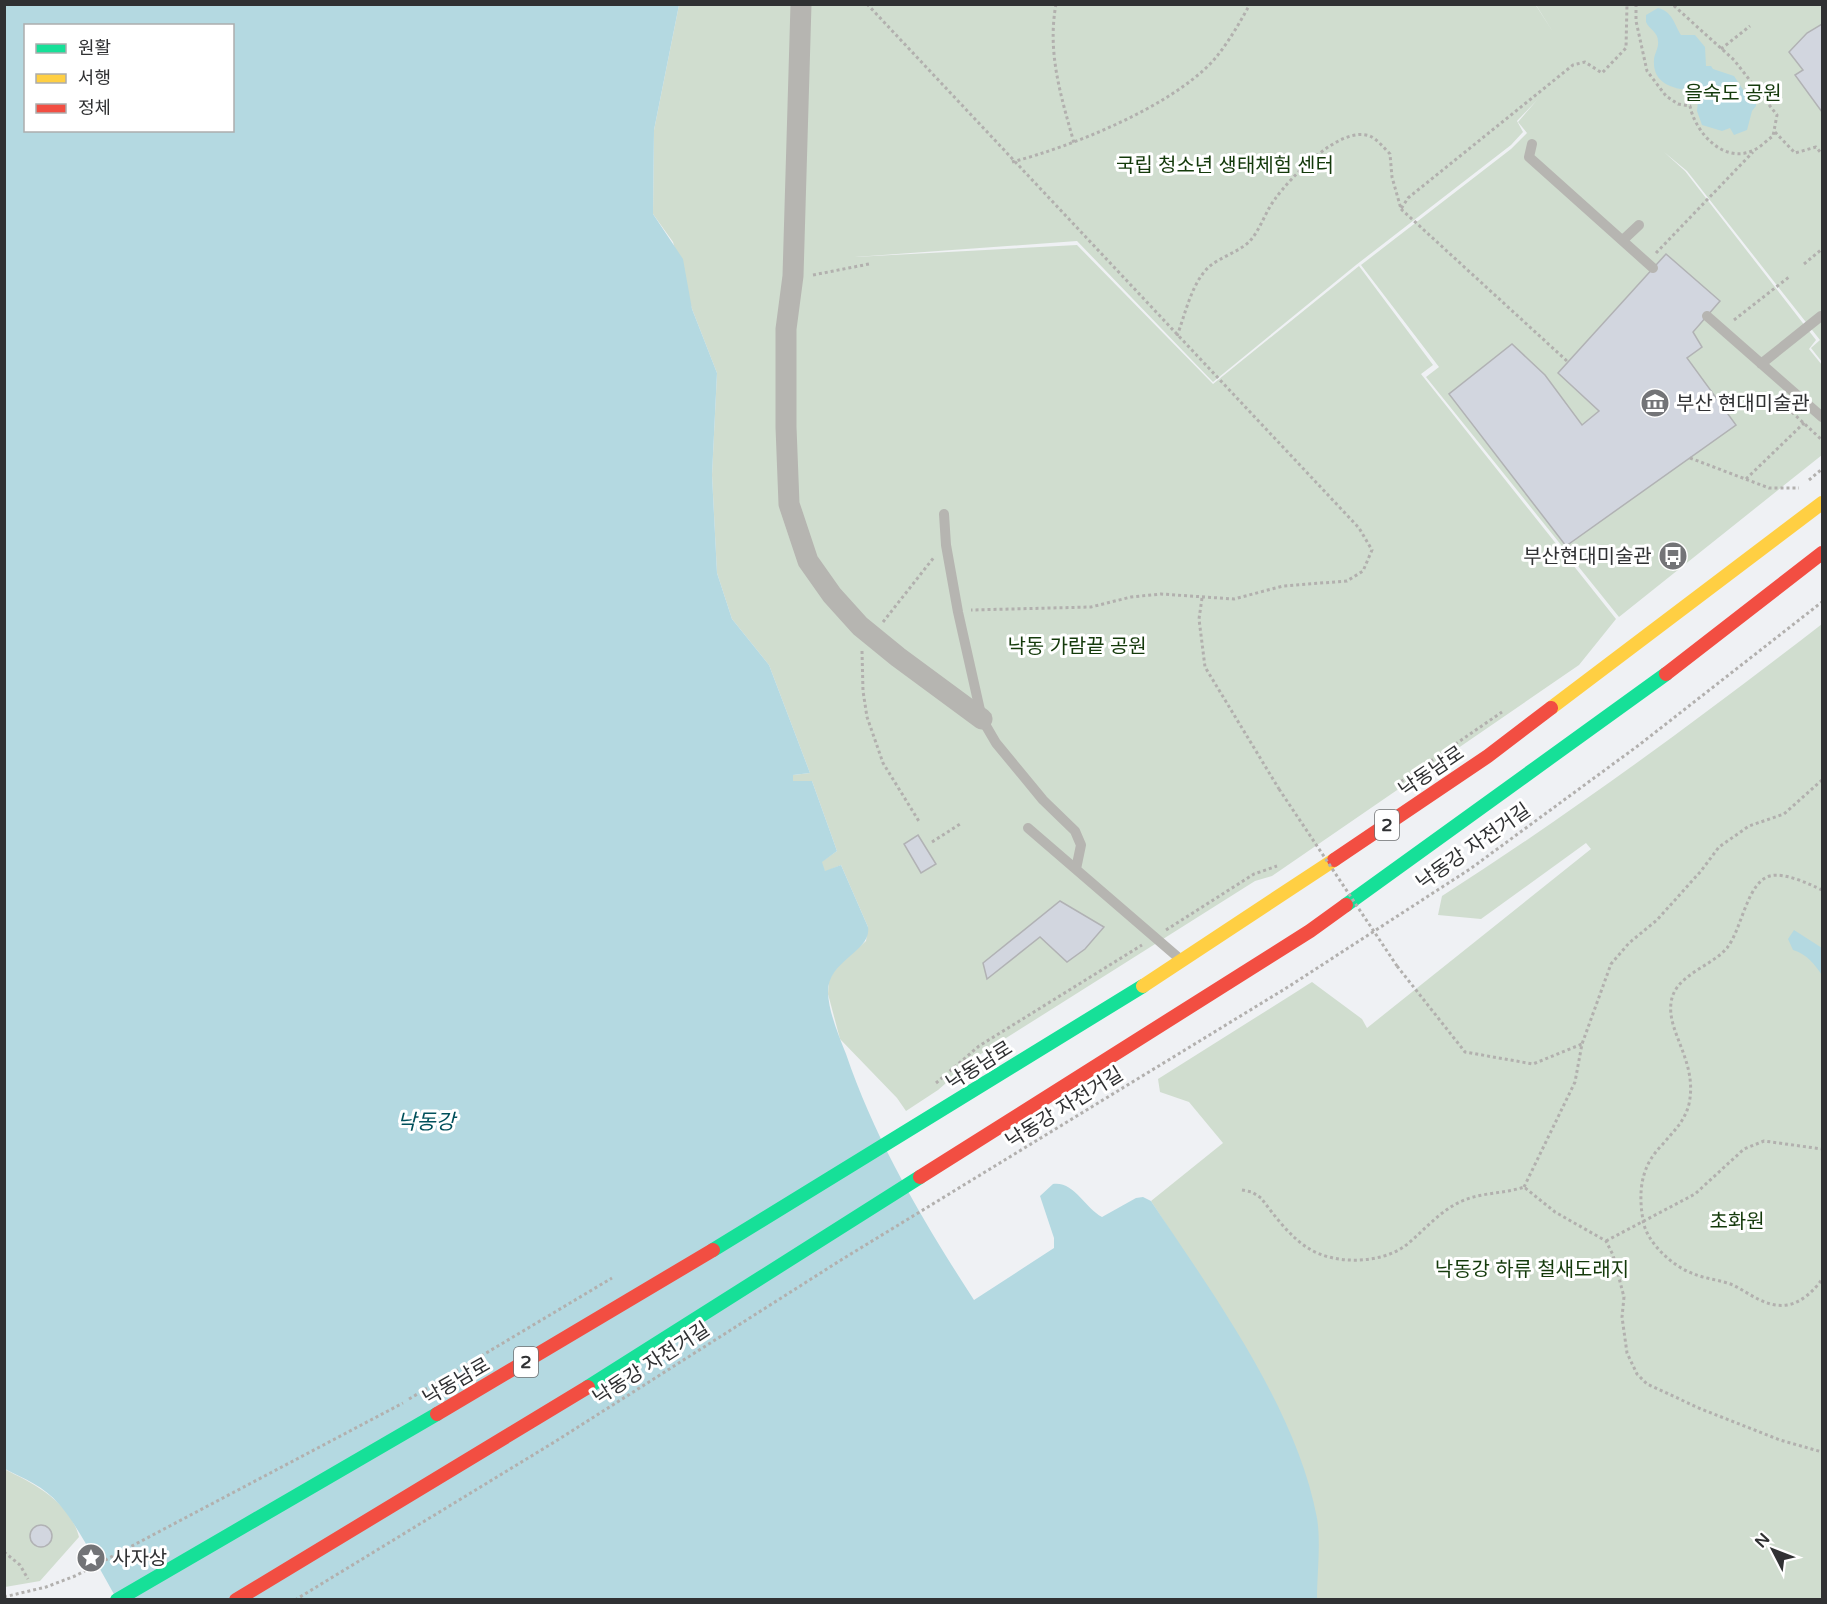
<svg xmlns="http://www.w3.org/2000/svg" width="1827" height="1604" viewBox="0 0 1827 1604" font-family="'Varela Round','Noto Sans KR',sans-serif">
	<rect width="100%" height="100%" fill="#eff1f4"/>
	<!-- green -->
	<path fill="#d0ddcf" d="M1535,4L1553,32L1536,5H1822V362L1811,348L1820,340L1687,171L1664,152L1685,171L1816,340L1809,349L1822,365V455L1619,617L1426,377L1439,367L1361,265L1511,149L1527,133L1518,122L1537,100L1517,121L1523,132L1511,145L1356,265L1213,382L1077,241L855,257L1077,245L1213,384L1359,266L1433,365L1421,374L1616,619L1579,665L1272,876L1255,881L976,1057L938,1090L906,1111L897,1098L840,1039L828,994L829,979L838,966L866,941L868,927L841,865L825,872L821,862L837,851L812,781L793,782V775L810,773L769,665L732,619L717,573L712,475L717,373L692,309L673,242L653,214L654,130L679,5Z
		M1822,624V1599H1317V1519L1245,1347L1151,1201L1223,1143L1189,1102L1160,1092L1158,1079L1312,982L1362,1019L1367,1028L1591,849L1586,843L1481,919L1438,915L1442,896C1573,812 1699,719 1822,624Z
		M4,1469C35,1484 70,1502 79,1537L40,1581L5,1587Z"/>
	<!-- water -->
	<path fill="#b4d9e1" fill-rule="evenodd" d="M4,5H679L654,130L653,214L683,259L692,309L717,373L712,475L717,573L732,619L769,665L810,773L793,775V781H812L837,851L822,862L825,871L841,865L868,927C872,952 827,960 828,993C829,1013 839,1036 846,1054C876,1142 924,1223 974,1300L1054,1248V1238L1040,1196L1053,1184C1074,1181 1085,1208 1102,1217L1136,1198L1143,1197L1151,1201C1213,1294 1296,1407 1317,1518C1321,1543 1317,1574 1317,1599H117C100,1571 80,1528 59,1504C45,1487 23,1478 5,1469ZM26,26H232V130H26Z
		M1658,8C1673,12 1674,24 1681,35H1695L1705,47L1706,66H1711L1713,69L1734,76L1744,91L1756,98V106L1752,111L1747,130L1734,135L1730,128L1722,131L1702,125L1697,111L1699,91C1680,90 1652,87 1654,60C1654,54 1659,48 1658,41C1658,32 1649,29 1646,22V15Z
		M1794,930L1822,948V975C1815,965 1807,954 1793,950L1788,939Z"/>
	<!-- building -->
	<path fill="#d2d6df" stroke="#b1b2b4" stroke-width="1.5" d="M1822,24V112L1795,75L1803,70L1789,52L1807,33Z
		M1666,254L1720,301L1693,332L1702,347L1687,358L1736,425L1566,546L1449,394L1512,344L1545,375L1582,425L1599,411L1558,373Z
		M918,835L936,864L921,873L904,844Z
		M1060,901L1104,927L1085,949L1067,962L1040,937L987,979L983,963Z
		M30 1536a11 11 0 1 1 22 0a11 11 0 1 1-22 0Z"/>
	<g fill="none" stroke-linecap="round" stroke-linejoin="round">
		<!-- path -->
		<path stroke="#b2b0ae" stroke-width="3" stroke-dasharray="3 3" stroke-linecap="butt" d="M867,4L1359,528L1372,550L1363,571L1347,581L1283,586L1234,599L1161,594L1131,597L1091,607L971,610
			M1056,4C1047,53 1061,96 1074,143
			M1636,4V21L1647,71L1666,96L1678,104L1690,106C1695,132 1724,165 1754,150C1761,147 1767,140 1773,136L1777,115L1734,60L1672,4
			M1721,49L1750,26
			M1775,132L1795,153L1816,147L1822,154
			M1012,162C1073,146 1168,108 1212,62C1227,45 1239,24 1250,4
			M1401,209L1568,362
			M1656,253L1753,152
			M1804,264L1822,249
			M813,275L869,264V267
			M1734,320L1789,277
			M1177,336C1185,315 1192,281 1210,266C1221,257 1238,252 1249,242C1261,229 1265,212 1275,199C1291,177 1340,125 1370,136C1377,139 1385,149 1390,154L1392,177L1401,209L1408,198L1573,65L1585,62L1602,73L1626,48L1627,4
			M1783,404L1822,440
			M1690,458L1769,488H1799
			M1746,479L1805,422
			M1809,480L1822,469
			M1202,598L1199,619L1205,667L1279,789
			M883,622L935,556
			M862,651L863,691L867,717L883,763L920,823
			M1396,785L1502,712
			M932,842L960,824
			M1822,890C1809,884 1785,872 1770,876C1747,882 1742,929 1727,948C1711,967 1674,975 1671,1003C1667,1033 1698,1062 1689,1104C1685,1121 1673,1132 1662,1145C1641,1166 1638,1191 1643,1220C1646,1242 1673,1267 1694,1274C1706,1279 1721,1280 1733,1285C1751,1294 1766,1308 1787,1305C1801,1303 1815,1290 1822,1279
			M1166,930L1254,874L1277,866
			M1397,966L1465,1052L1533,1064L1582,1044
			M936,1083L979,1046L1142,945
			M1524,1187L1575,1082L1582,1044L1611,964L1629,943L1657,920L1701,871L1719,847L1749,826L1784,814L1822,780
			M1242,1190L1252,1192L1261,1198C1274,1215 1290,1237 1308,1248C1334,1265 1380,1264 1405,1246C1424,1231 1439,1211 1462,1201C1482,1192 1504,1194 1524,1187L1555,1212L1606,1241L1613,1255L1624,1297L1622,1317L1627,1353L1637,1374L1647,1384L1701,1409L1780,1440L1822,1452
			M1606,1241L1695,1194L1744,1149L1764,1141L1822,1149
			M409,1399L612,1278
			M4,1552L20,1565L28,1579
			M4,1597L46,1587L75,1576L403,1403
			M295,1600L556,1441L841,1260L1288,987L1470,869L1639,745L1822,602"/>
		<!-- lane -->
		<path stroke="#b6b5b1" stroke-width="10" d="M1532,144L1529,157L1653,268
			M1623,240L1639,225
			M1707,316L1822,417
			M1761,364L1821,316
			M944,514L946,545L958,612L982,719L996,743L1043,800L1075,831L1081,845L1076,869
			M1028,828L1180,959"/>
		<!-- street -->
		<path stroke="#b6b5b1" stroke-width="21" d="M801,4L793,276L786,329V427L789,504L808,561L832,595L860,626L898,657L982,719"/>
		<!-- fast -->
		<path stroke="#16e098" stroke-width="14" d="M1346,905L1666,674
			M713,1250L1143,986
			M588,1387L920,1177
			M117,1600L437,1414"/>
		<!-- slow -->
		<path stroke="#ffcf43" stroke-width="14" d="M1551,708L1822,503
			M1143,986L1334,860"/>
		<!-- jam -->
		<path stroke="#f24e42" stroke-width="14" d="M1666,674L1822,553
			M1334,860L1488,756L1551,708
			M920,1177L1310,931L1346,905
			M437,1414L713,1250
			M236,1600L588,1387"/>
		<!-- path-bridge -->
		<path stroke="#b2b0ae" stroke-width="3" stroke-dasharray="3 3" stroke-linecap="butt" d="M1279,789L1397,966"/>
	</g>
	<!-- icons -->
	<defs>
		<g id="museum-disc" transform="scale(1.5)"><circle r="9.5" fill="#737477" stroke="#fff"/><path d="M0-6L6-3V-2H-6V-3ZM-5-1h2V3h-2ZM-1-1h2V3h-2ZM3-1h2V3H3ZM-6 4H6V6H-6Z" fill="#fff"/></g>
		<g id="bus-disc" transform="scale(1.5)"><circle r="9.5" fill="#737477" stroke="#fff"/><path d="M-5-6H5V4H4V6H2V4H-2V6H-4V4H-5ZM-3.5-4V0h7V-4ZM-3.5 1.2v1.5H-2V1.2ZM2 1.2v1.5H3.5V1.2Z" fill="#fff"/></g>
		<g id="sight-disc" transform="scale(1.5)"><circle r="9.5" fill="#737477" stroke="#fff"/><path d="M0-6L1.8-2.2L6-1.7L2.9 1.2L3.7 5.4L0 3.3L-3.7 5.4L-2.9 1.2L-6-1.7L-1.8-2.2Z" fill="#fff"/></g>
	</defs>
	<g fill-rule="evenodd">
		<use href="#museum-disc" x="1655" y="403"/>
		<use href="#bus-disc" x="1673" y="556"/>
		<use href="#sight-disc" x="91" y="1558"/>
	</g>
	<g text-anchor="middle" stroke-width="6" stroke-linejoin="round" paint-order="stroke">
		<!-- shield labels -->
		<g fill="#fff" stroke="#6e6f70" stroke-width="1.5">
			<rect x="1375" y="810" width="24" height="30" rx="4.5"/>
			<rect x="514" y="1347" width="24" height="30" rx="4.5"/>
		</g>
		<g font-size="18" font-weight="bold" fill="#303133">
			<text x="1387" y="831">2</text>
			<text x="526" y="1368">2</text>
		</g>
		<!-- park labels -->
		<g font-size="20" fill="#143a0b" stroke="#fff">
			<text x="1733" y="100">을숙도 공원</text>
			<text x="1225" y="172">국립 청소년 생태체험 센터</text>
			<text x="1077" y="653">낙동 가람끝 공원</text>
			<text x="1737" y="1228">초화원</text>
			<text x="1532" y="1276">낙동강 하류 철새도래지</text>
		</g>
		<!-- poi labels -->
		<g font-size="20" fill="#303133" stroke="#fff" text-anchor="start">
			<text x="1676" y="410">부산 현대미술관</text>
			<text x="1652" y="563" text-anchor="end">부산현대미술관</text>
			<text x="112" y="1565">사자상</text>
		</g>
		<!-- street labels -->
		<g font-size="20" fill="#303133" stroke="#fff">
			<text transform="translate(1431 771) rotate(-34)" y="7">낙동남로</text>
			<text transform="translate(1473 846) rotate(-35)" y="7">낙동강 자전거길</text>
			<text transform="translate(979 1065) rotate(-32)" y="7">낙동남로</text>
			<text transform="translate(1064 1107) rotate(-32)" y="7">낙동강 자전거길</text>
			<text transform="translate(651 1363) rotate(-33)" y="7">낙동강 자전거길</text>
			<text transform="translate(456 1381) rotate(-30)" y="7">낙동남로</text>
		</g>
		<!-- water labels -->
		<g font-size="21" font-style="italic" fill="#00505b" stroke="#fff">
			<text x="426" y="1129">낙동강</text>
		</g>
	</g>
	<!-- border -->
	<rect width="1827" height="1604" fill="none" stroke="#303133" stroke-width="12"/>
	<!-- legend -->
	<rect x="24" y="24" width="210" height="108" fill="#ffffff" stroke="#acadad" stroke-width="1.5"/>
	<rect x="36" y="44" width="30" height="9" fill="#16e098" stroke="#acadad" stroke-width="1.5"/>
	<text x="78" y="54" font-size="18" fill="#303133">원활</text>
	<rect x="36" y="74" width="30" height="9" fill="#ffcf43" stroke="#acadad" stroke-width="1.5"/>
	<text x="78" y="84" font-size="18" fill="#303133">서행</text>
	<rect x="36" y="104" width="30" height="9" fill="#f24e42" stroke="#acadad" stroke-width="1.5"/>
	<text x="78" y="114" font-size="18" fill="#303133">정체</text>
	<!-- north arrow -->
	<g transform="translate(1773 1550) rotate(312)" stroke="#ffffff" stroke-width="4.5" paint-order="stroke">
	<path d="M0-4.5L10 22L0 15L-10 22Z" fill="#303133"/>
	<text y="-9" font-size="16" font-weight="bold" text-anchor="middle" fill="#303133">N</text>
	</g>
</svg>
